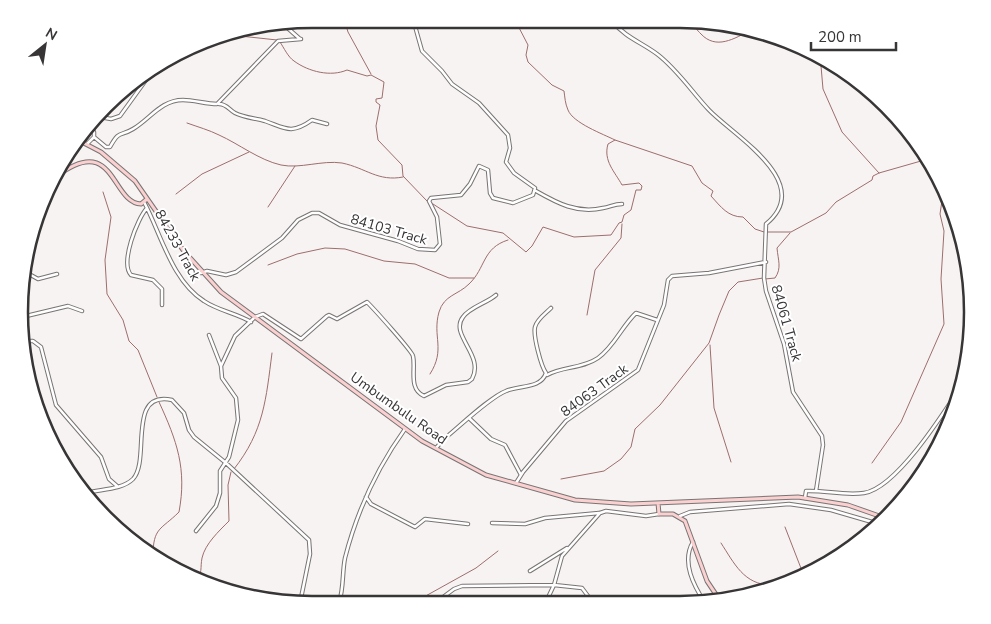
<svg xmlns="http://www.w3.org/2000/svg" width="991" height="624" viewBox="0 0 991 624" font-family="'Nunito Sans',sans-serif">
	<rect width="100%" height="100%" fill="#f8f3f3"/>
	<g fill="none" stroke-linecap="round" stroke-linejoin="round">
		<!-- stream -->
		<path stroke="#9c6e6c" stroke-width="1" d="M344,19L348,32L371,74
			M515,20L528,45L526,55L528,62L552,85L564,91C565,98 565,103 568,110C573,123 603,134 615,140
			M694,21C694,27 697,30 701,34C716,50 734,39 751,30
			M235,31L240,36L277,40
			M280,42C284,48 288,57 294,61C309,72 331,77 347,70L367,76L371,75L384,82L382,98L376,99V102L380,105L376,126L378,140L402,165L403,176L427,201
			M811,53L821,66L823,89L842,132L879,173
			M187,123C198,127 209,130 219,135C239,144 259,160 281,165C300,169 322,160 342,163C366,168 378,182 403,177
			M921,161V152
			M103,192L111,217L105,260L107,294L123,320L129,341L138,350L157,397
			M176,194L202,174L249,152
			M433,204L467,226L503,233L526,252L532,246L543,227L574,237L611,235L619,223L622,222L624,215L631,210L636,190H641L642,186L639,183L622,185C615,172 603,161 608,144L615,140L692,166L702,183L713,191L711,196C721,207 728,217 743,217L755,229L764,232
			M268,207L295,166
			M767,232H791L826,213L836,202L872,180L873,176L879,173L928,159
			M268,265L297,254L325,248L345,249L384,261L415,264L449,278H474
			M765,279L775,278C782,268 778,260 777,248L790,233
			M587,315L595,270L621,238L622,224
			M710,345L714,408L731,462
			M430,374C446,349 432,337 439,312C444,295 458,295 469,284C486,268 482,248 508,240
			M872,463L901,422L944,324L941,279L944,231L940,214L943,194
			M234,469C264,431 266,399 272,353
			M561,479L604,471L621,459L631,447L635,429L660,405L709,343L719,315L729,291L738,282L763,278
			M785,527L804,576
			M721,543C734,563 744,585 771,585
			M153,556C153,527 161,530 179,512C187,469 177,441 159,402
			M196,581C203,573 200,568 202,558C205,544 219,531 229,521L228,485L231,472
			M573,602V604
			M413,603L476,568L498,551"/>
		<!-- street casing -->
		<g stroke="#797474" stroke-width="4.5">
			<path id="street" d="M612,21C626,38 641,42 657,54C677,69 692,92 709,110C734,136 816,183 766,224L764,278L766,291L784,344L793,392L822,436L823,445L816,491
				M283,24L300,39
				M219,104C227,104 229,110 235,113C245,118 255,118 265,121C285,128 291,135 312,120L327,124
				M86,127L94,132V137
				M91,130L100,117L111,119L120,116L146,80
				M94,137L106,147H110C120,129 120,137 133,129C150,119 161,100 183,100C194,100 206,104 217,104L278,41L301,39
				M87,144L94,137
				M536,191C557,203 577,214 603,208C610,207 614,204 622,204
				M144,202C161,234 172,281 204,301C219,311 236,313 251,322
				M147,208C137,219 120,263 131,275L153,280L162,289V305
				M201,273L207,271L226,275L236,272L282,238L298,220L312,213H319L340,225L398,241L418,249L435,250L440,244L437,217L429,201L431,198L461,195L470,184L479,166L488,170L490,193L493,198L513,203L533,195L535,188L514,173L506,162L510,148L508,135L479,103L452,84L442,71L422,51L413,19
				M23,275L29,274L38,279L57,274
				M22,317L68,306L82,311
				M209,335L221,366
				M24,341H33L41,347L56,405L101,457L109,479L117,486
				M547,375C563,366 582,369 598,358C614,347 622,326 636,313L657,320
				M470,419L491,439L505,445L521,475
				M436,448L444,439C459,427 490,397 506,391C519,385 541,389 546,373C541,366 533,336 535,327C537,319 545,314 551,308
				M516,483L523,472L566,421L638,370L664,305L668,280L672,276L709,273L766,262
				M86,493C100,489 122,490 133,479C151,460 126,390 172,400L184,413L189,430L194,437L226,463L309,540L310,554L300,603
				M366,497L371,504L415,527L425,519L468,524
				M805,498L806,491C825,490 844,496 864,493C897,488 945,411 963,383
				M680,516L690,512L789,504L831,510L879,524
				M492,523L525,524L545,518L599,513
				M196,531L216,506L220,493V471L229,457L238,420L236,398L222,378L221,366L235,336L255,317L263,314L301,339L327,316L329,315L337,319L367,302C374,309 412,351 413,356C416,369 408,389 424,396L446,385L468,382L472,379C485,355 449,335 463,317C470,307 487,303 496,295
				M693,542C681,562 694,586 705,603
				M530,571L567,548
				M339,603C344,587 342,573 345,558C357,511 377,468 405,429
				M435,603L454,589L462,586L554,585L582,588L594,604
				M545,604L554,585L562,556L600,513L606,511L646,516L659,514"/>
		</g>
		<!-- secondary casing -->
		<g stroke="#797474" stroke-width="5">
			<path id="secondary" d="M76,139L101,152L135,181L183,250L221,292L422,441L486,475L575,500L631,504L798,497L848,505L885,518
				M57,176C115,132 111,203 141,204L147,199
				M658,503L659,514H673L685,521L707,581L719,599"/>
		</g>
		<!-- street -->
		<use href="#street" stroke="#fff" stroke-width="2.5"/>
		<!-- secondary -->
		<use href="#secondary" stroke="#fad0d0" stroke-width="3"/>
	</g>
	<g text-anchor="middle" stroke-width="4" stroke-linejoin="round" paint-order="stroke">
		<!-- street labels -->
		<g font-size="14" fill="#373535" stroke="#fff">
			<text transform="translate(389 229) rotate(16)" y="5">84103 Track</text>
			<text transform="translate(178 245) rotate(61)" y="5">84233 Track</text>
			<text transform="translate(787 323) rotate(74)" y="5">84061 Track</text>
			<text transform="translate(594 390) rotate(-36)" y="5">84063 Track</text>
			<text transform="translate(399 408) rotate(35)" y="5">Umbumbulu Road</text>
		</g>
	</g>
	<!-- crop -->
	<path d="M0 0H991V624H0ZM312 28H680A284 284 0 0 1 964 312V312A284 284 0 0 1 680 596H312A284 284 0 0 1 28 312V312A284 284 0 0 1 312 28Z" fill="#fff" fill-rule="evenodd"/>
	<path fill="none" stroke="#373535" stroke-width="2.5" d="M312 28H680A284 284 0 0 1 964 312V312A284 284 0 0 1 680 596H312A284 284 0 0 1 28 312V312A284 284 0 0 1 312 28Z"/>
	<!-- north arrow -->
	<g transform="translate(45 45) rotate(30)" stroke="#ffffff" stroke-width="4" paint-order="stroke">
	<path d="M0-4L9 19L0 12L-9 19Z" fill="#373535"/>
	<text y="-8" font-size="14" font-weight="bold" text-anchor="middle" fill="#373535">N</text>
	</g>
	<!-- scale -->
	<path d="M811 42v8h85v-8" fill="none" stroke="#373535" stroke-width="2.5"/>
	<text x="818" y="42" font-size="15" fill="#373535" stroke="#ffffff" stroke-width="4" paint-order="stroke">200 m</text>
</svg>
